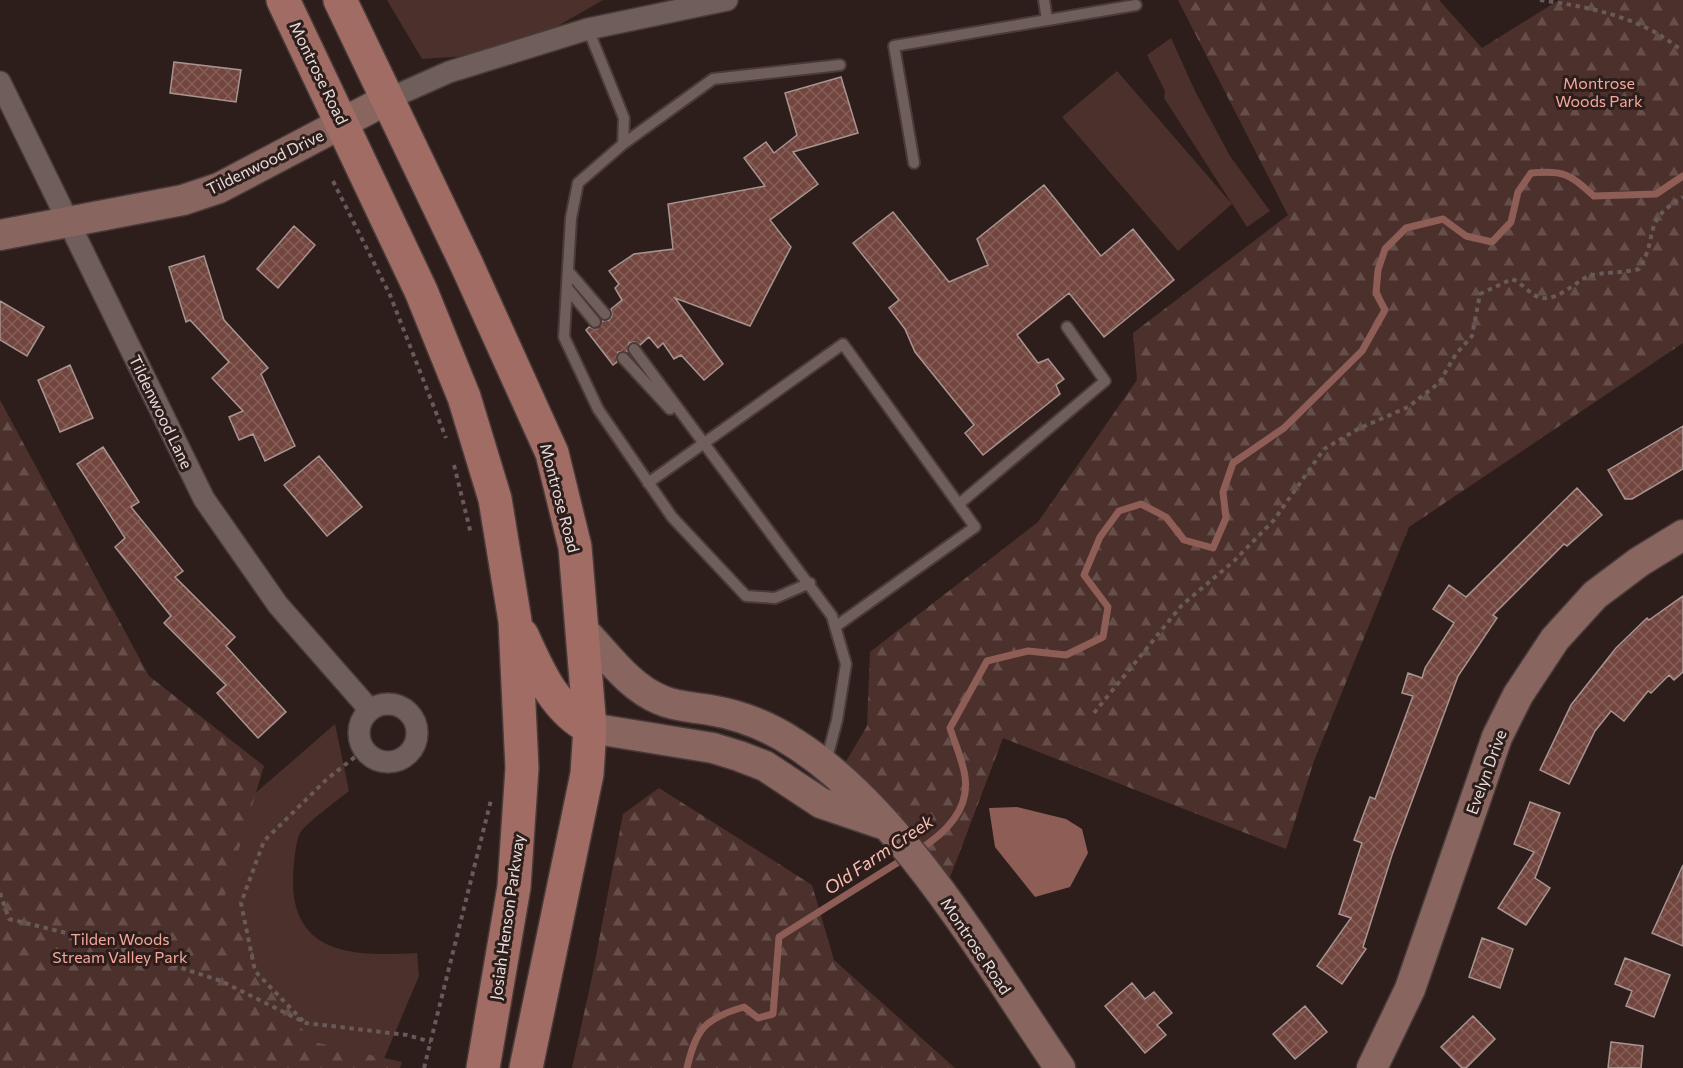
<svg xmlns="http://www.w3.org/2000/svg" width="1683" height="1068" viewBox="0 0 1683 1068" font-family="Commissioner,sans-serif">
	<defs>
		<pattern id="forest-firs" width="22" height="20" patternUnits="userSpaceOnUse" patternTransform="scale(1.5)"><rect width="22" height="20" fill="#4c302c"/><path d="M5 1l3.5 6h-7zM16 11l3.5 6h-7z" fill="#664e4a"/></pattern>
		<pattern id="building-cross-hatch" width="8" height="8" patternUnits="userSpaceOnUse" patternTransform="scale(1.5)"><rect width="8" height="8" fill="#72453e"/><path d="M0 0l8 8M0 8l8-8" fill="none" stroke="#865f59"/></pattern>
	</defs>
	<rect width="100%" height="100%" fill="#2d1e1c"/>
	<!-- green -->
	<path fill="#4c302c" d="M387,0H603L511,53L422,59Z
		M1171,38L1195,91L1230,156L1270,211L1247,227L1164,98L1165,91L1147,55Z
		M1117,71L1232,204L1178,251L1062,117Z
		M0,501L191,849L335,724L349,791C339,799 305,824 300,833C295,843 293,871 293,883C294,958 361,956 417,953L419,976L380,1068H0Z"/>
	<!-- forest -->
	<path fill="url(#forest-firs)" d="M1178,0H1439L1482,48L1559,0H1683V343L1409,527L1314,761L1286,849L1003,738L943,896L835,780L867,726L870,652L1038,522L1137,380L1133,333L1288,215Z
		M0,400L149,676L264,766L222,905L310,1041L402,1062L400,1068H0Z
		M659,788L812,885L834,960L955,1068H572L592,977L623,814Z"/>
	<!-- water -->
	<path fill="#8d5d56" d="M1017,807L1066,819L1082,829L1088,853L1070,887L1035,897L995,847L989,808Z"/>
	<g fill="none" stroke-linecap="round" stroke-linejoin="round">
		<!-- stream -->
		<path stroke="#8d5d56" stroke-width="7" d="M917,851C943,835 970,811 965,777C963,761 955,744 950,728L987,661L1028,651L1066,655L1103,637L1108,607L1084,575L1100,537L1119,511L1141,504L1166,517L1184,540L1213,548L1226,518L1223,492L1233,463L1284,428L1362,351L1385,310L1376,293L1378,270L1385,249L1406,228L1443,219L1466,236L1492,242L1511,222L1518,192L1531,173C1565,170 1569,174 1594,196L1656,194L1683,176
			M687,1068C696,1029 705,1018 744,1007L758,1018L773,1014L779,937L905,858"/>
	</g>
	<!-- building -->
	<path fill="url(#building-cross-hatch)" stroke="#a89490" stroke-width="1.5" d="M174,62L241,70L236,102L170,93Z
		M841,77L858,133L793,152L818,184L770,220L791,247L750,326L675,298L723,364L704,380L681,355L674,359L663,343L658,348L649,337L640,345L634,342L629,343L627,352H618L617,362L613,365L586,330L589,327L597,329L602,321L609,320L612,316L611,309L622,300L615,288L619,284L609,271L634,254L673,249L668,204L765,186L744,158L766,142L774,153L797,135L785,93Z
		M1044,185L1101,256L1133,229L1174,280L1104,337L1069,293L1017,335L1038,363L1048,359L1064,379L1056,385L1060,394L983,455L965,433L974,425L915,352L905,329L889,308L899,300L853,243L893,212L949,282L988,265L977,239Z
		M294,226L315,245L278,288L257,269Z
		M204,256L224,320L268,368L261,374L295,446L265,461L253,434L239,440L229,417L243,411L212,378L229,362L190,320L186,322L169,267Z
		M0,301L44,327L27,356L0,340Z
		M70,365L93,418L60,432L38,380Z
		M1683,426V469L1632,499H1625L1608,470Z
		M103,447L139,502L131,507L183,571L175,577L235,637L226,646L286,712L258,738L217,693L226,685L164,623L171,616L115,547L125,538L77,464Z
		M319,456L362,507L327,536L284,485Z
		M1577,488L1602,515L1567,546L1564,544L1493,615L1497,618L1458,676L1392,855L1363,947L1366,949L1342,984L1317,966L1351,918L1339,914L1362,843L1354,840L1370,797L1375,799L1413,696L1402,693L1408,673L1422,678L1425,668L1454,623L1433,609L1449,585L1466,597Z
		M1683,596V672L1674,680L1669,675L1651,693L1648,691L1624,721L1611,711L1595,731L1569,784L1540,770L1571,705L1616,648L1647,618L1649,620Z
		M1530,802L1560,813L1535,878L1550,888L1526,925L1498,908L1534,852L1514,844Z
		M1683,865V946L1652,933Z
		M1482,938L1513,949L1500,988L1469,977Z
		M1625,958L1670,975L1654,1017L1626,1006L1632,991L1615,984Z
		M1132,983L1145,999L1154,992L1172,1013L1157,1025L1166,1035L1145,1053L1105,1006Z
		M1305,1006L1327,1032L1295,1059L1273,1034Z
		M1473,1016L1495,1039L1466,1068H1462L1441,1047Z
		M1611,1042L1643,1046L1641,1068H1608Z"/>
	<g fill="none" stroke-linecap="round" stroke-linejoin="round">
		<!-- lane casing -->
		<g stroke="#483b39" stroke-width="14">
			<path id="lane" d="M1044,0L1047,20
				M588,29L624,118L623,144L578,183L571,218L564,337L598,409L672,517L746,596L775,598L810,583
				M623,144L713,79L840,65
				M914,163L894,46L1136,5
				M569,272L605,314
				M568,289L595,322
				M634,349L832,616L846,664L837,720L826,762
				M623,358L670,409
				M648,483L843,344L975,527L835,627
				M959,504L1105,381L1067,327"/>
		</g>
		<!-- street casing -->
		<g stroke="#483b39" stroke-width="24">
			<path id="street" d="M0,82L204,499L278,605L370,710
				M386,100L449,72L588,29L727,0
				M359 733a29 29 0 1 1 58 0a29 29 0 1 1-58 0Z"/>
		</g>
		<!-- secondary casing -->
		<g stroke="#483b39" stroke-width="33">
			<path id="secondary" d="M0,235L183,200L219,188L386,100
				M581,628C605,652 628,687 661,700C676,707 694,707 710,710C740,715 768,726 794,743C902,811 988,963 1060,1068
				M590,728L713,748L739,756L765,766L821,803L880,823
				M1372,1068L1410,989L1497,737L1518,695L1555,639L1595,595L1639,562L1683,535"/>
		</g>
		<!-- primary casing -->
		<g stroke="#483b39" stroke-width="36">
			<path id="primary" d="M283,0L421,291L464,397L495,499L515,621L522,768L514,887L483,1068
				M340,0L466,263L552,453L575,547L590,728L587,774L526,1068
				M522,635C538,670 554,709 590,728"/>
		</g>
		<!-- path -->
		<path stroke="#685a58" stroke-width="4" stroke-dasharray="4.5 4.5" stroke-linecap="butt" d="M1540,0C1590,7 1642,17 1682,51
			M333,181L390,295L446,438
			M454,465L471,534
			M1094,713L1182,605L1234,561L1274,520L1324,449L1358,429L1408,407L1439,383L1456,354L1472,336L1480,294L1512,279C1521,283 1527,290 1534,295C1553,307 1574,282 1589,276C1600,272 1625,273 1639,269C1660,235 1640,222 1683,197
			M0,893L9,919L99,941L221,981L306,1023L407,1035L431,1042
			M303,1021L255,971L241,903L264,841L327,779L365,749
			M424,1068L491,800"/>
		<!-- lane -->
		<use href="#lane" stroke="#705e5b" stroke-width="10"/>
		<!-- street -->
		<use href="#street" stroke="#705e5b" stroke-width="21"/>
		<!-- secondary -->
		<use href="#secondary" stroke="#89655f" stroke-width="30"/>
		<!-- primary -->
		<use href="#primary" stroke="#a16c63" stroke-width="33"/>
	</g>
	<g text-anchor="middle" stroke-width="6" stroke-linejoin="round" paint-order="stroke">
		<!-- street labels -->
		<g font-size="16" fill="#e8dddb" stroke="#2d1e1c">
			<text transform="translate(319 73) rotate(64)" y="6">Montrose Road</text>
			<text transform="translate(265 162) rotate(-26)" y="6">Tildenwood Drive</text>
			<text transform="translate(161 412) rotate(64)" y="6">Tildenwood Lane</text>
			<text transform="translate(560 498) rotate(75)" y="6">Montrose Road</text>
			<text transform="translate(1486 772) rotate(-70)" y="6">Evelyn Drive</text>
			<text transform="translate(507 917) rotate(-82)" y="6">Josiah Henson Parkway</text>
			<text transform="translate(976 946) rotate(56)" y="6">Montrose Road</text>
		</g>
		<!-- park labels -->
		<g font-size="16" fill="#f5a79b" stroke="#2d1e1c">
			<text x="1599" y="89">Montrose<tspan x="1599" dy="18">Woods Park</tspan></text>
			<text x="120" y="945">Tilden Woods<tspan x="120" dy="18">Stream Valley Park</tspan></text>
		</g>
		<!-- water labels -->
		<g font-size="18" font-style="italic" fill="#fcbdb3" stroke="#2d1e1c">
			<text transform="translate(879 855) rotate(-34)" y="6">Old Farm Creek</text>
		</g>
	</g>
</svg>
